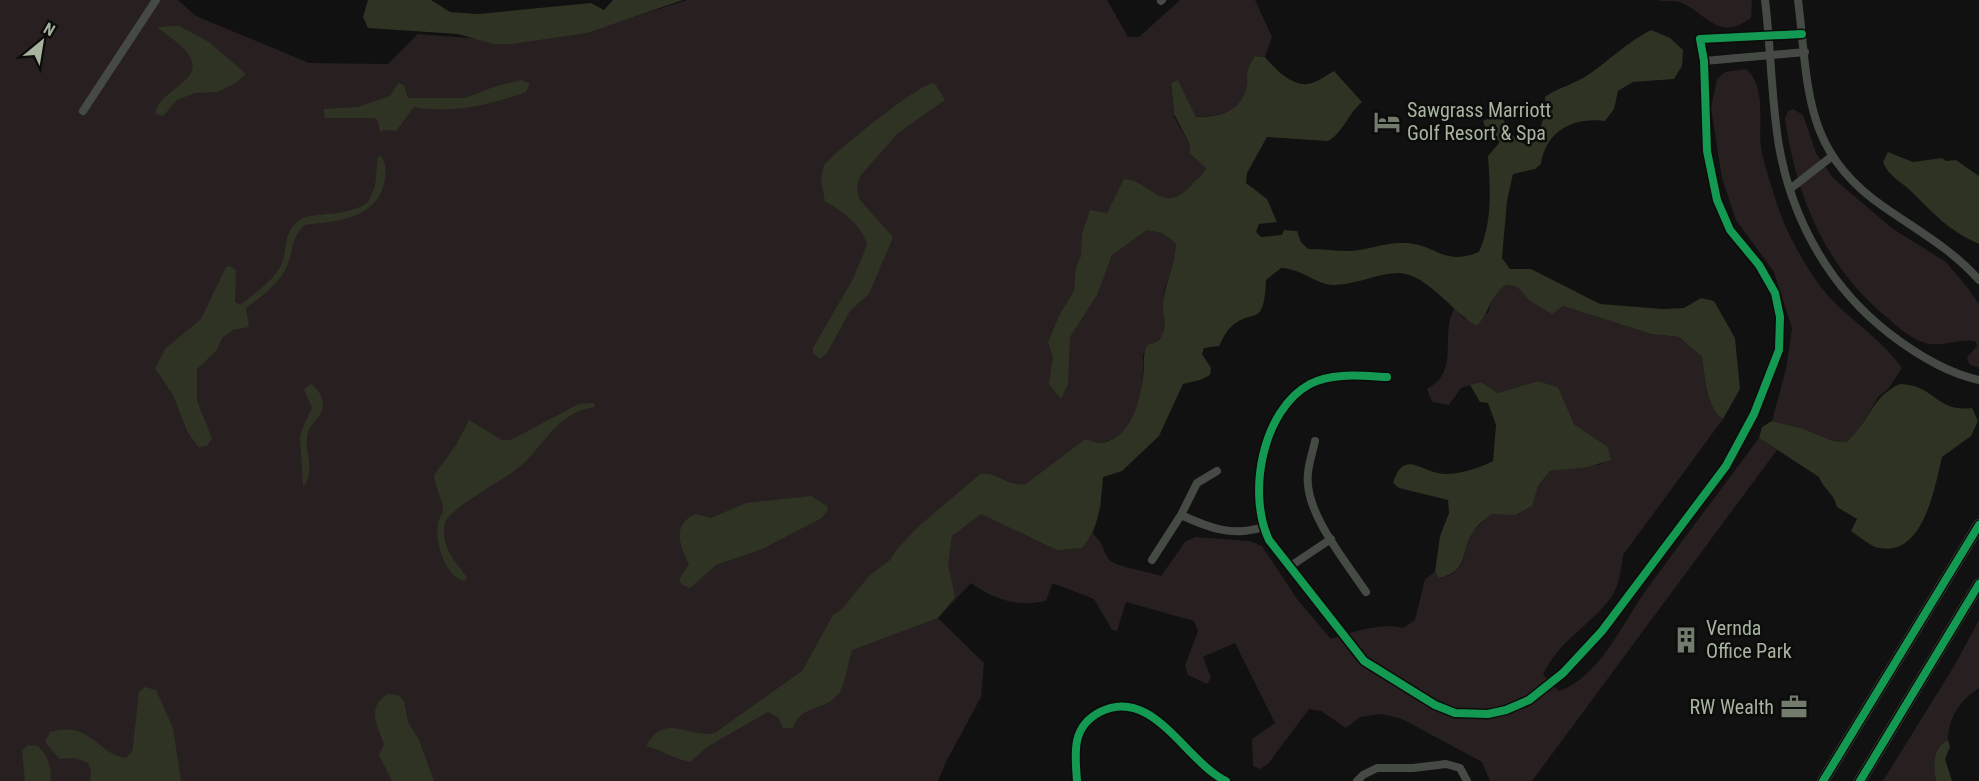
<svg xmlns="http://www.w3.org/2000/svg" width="1979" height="781" viewBox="0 0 1979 781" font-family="'Roboto Condensed',sans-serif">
	<rect width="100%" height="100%" fill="#101110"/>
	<!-- green -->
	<path fill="#281f20" d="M0,0H178L196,16L309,63L388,64L418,34L482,39L624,20L687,0H1107L1128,37H1139L1180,0H1255L1272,37L1265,57L1255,56C1241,77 1251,76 1245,93C1238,114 1214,116 1196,117L1178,81L1171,83L1174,117L1190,145V154L1207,168L1176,243V256L1164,291L1163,307L1166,322L1163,335L1143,354C1144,379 1141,415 1121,434C1116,438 1107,441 1100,444L1101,506L1093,534C1105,545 1101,547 1108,558C1113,567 1148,571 1161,576L1185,542L1195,537L1249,541L1262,546L1297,599L1331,639C1351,632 1383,622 1403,628L1415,620L1425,579L1435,572L1440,578C1472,571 1459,551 1474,531C1479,524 1486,519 1492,513L1515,515L1550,471L1602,464L1607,446L1574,424L1558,387L1538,381L1498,393L1481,382L1461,388L1449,405L1432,402L1427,389C1462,369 1438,339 1455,307L1464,319L1488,313L1494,294L1506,285L1517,287L1530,301L1563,306L1651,334L1679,337L1702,357C1705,376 1706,407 1723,419L1623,555C1621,571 1619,587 1610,599C1588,627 1557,643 1543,675L1559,691C1601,676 1622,623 1647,589C1684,538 1722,488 1759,438L1777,450L1532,781H1490L1482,762L1402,719L1382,714L1360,717L1346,728L1321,711L1309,709L1268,764L1260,769L1253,766L1252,739L1275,723L1235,643L1203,657L1211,678L1207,684L1188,675L1185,666L1198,631L1194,621L1126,602L1117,631L1112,630L1094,599L1058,585L1052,584L1046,601C1017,607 995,600 971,583L938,618L984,663L981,697L946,762L938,781H0Z
		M1656,0H1752L1751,18C1718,42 1708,14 1680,2C1673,0 1664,2 1656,0Z
		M1746,69C1767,87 1758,123 1761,148C1764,165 1771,184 1776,201C1785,231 1811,279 1833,301C1856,324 1883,341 1902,368L1888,389L1878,397L1858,432L1846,442L1833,441L1804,429L1772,421L1786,369L1792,328L1774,272L1736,220L1722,178L1711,108L1717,79L1725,72Z
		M1793,109L1803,115L1816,153L1833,178L1893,229L1946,262L1967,287L1979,304V368L1969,364L1967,357L1977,346L1975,341C1958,338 1942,348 1925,343C1909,338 1896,325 1884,315C1824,265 1796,194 1785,119L1788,111Z
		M1979,620V688C1961,699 1948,718 1948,740C1932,748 1933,765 1936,781H1883L1956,663Z"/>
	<!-- water -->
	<path fill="#2e3323" d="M368,0H431L450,12L478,14L591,3L604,10L613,0H683L587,33L512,44H493L458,34L368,28L363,17Z
		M179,26L209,42L246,74L234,84L217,92L195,93L177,100L163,116L155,114C158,89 206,82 189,55C183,45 166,35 157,27Z
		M1651,30L1670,38L1683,50L1682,66L1674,79L1633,82L1618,91L1614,109L1605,121C1573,117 1546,131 1541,164L1535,169L1513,174L1507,201L1502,258L1510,269H1531L1600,304L1663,309L1684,308L1701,298L1714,301L1735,338L1740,389L1723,419C1706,408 1705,376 1702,357L1679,337L1651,334L1563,306L1552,314L1530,301L1517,287L1506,285C1489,297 1491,310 1477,326C1454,314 1426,272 1397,273C1375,274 1355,285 1333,285C1317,285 1303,269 1281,268L1266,280C1264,332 1252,305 1229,329C1225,333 1222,341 1219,346L1204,348L1202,354L1211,368L1210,375L1200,380L1183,384L1159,436L1122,471L1103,477C1101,504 1099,527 1082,548L1057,550L981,514L952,536L948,564L955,597L938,618L852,650C848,663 846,680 840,692C828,711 800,704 793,728H783L779,718L768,712L707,747L690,762C674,759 662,750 646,746C665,711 688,739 715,733L802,671L833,615L843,608L868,577L890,560L897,549L919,526L979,475C996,469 1004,487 1026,484L1084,440C1090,439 1096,444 1101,443C1131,439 1140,401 1143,377C1145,365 1142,356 1147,345C1153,343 1159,342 1162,335C1168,324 1162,315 1163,303C1165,282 1176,264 1176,243L1162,233L1147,230L1112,255L1097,295L1070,337L1068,384L1061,399L1049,384L1053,358L1048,342L1059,316L1074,291L1076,268L1081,256L1082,234L1090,210L1107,213L1124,179C1150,179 1163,220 1194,182C1199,177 1204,175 1206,168L1190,154V145L1174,114L1171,83L1178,80L1196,117C1214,117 1238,114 1245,92C1251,76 1241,77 1255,56L1265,57C1275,69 1291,86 1308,84C1316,83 1327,75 1334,71L1362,102C1347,115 1343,133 1328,141L1267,137L1247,173L1246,183L1267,199L1277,222L1259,224L1256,232L1261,237L1282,235L1284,230L1297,231L1301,242L1308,249C1322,249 1336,251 1350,251C1368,250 1386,242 1404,243C1435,243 1443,267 1479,252C1493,220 1490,189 1488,156L1500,142L1486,130L1483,121L1499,113L1516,140L1527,145C1541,129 1547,118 1545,97C1559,87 1575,84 1588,75C1610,60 1627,42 1651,30Z
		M522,80L530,84L526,92C490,105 452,114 414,107L396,131L385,130L380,132L378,121L374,118H325L324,109L358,107L390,96L398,83L404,85L408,98H465L496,86Z
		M932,83L935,84L945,100L898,133L860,176L857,189L859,199L892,236V240L869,294L850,311L827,353L820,359L813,353V348L853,279L867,245C863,226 842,210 825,202L821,179L824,165C838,149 913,89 932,83Z
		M1888,152L1913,162L1942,158L1946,161L1956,160L1979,176V244C1948,230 1935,215 1912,192C1901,181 1890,178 1883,162Z
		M378,156L382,157C387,166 386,174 384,184C375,220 335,221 305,225C289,238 294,256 284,272C275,287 259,298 246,308L249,327L233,330L222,338L217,350L197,369V401L212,438L207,446L198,447L187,431L173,395L155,368L166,348L201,319L226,267L230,266L236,270L235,302L240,305C254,294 272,282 280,267C289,250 281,235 298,221C313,210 345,219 368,202L375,186Z
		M1538,381L1558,387L1574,424L1607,446L1611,460L1588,467L1550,471L1538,486L1532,506L1515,515L1491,514C1486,519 1478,524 1474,531C1459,551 1471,571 1439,578L1435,572L1440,536L1449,513L1448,500L1399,488L1393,483C1403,451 1418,469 1438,473C1452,477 1480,468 1493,461L1496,425L1488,403L1480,402L1470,385L1481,382L1498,393Z
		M311,384C317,388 322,395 323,403C324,417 309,423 307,436C305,451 316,475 303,486L300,437L302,429L312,408L304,389Z
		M1900,384C1935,385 1937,413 1972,408L1978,421L1971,436L1942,457C1935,486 1924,557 1879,548C1871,547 1859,536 1851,531L1857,519L1837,507C1834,493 1823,489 1819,477L1759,438L1762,427L1772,421L1804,429L1833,441L1846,442C1871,422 1870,397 1900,384Z
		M594,403L595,407C553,413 545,449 514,471C501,481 448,510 445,523C440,546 455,561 467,577L465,581C445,577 435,542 438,525C438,518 444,513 443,507C441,496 435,487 434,475L456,445L469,420L502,440H511L567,410L579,404Z
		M811,496L827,506L828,510L822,518L762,549L716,565L690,588L682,585L679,580L689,564C679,546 672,523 696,514L711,518L746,503Z
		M145,687L156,690L173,728L181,781H90L91,771L88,763L75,758L59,759L45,742L50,732C91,720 97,754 126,758L132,752L133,745L139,692Z
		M388,694L398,695L404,701L408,722L419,740L434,781H392L379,755L384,744C377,725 366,707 388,694Z
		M1948,740L1950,747L1945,759L1952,781H1936C1933,765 1932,748 1948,740Z
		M28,745L38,746C49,757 51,767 51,781H25L22,750Z"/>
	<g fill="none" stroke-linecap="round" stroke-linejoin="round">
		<!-- minor -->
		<path stroke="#464a44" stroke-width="8" d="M1765,0C1771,48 1771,98 1779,146C1792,220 1830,288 1890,334C1916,354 1947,373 1979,380
			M1798,0C1809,89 1803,152 1884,207C1917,230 1953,250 1979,280
			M1161,1L1162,0
			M1704,61L1805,52
			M83,111L156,0
			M1790,189L1831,157
			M1387,377C1363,376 1333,372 1310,384C1262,410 1247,494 1269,540L1364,661L1435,705L1455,713L1488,714L1506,710L1529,700L1563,673L1602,631L1726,466L1754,414L1779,350L1780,317L1775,293L1759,265L1730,230L1717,200L1707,151L1704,61L1700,39L1802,34
			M1315,441C1313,451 1309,462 1308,473C1303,511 1346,562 1366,592
			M1181,515C1209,528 1233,537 1263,527
			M1152,560L1181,515L1197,483L1217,471
			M1289,567L1331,539
			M1077,781C1075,753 1071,727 1100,712C1152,685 1186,762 1226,781
			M1357,781L1363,775L1377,768H1413L1446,764L1460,768L1467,781"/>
		<!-- primary -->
		<path stroke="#494b47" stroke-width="12" d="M1823,781L1979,525
			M1860,781L1979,584"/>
		<!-- cycleway casing -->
		<g stroke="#0b0c0b" stroke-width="11">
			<path id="cycleway" d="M1387,377C1363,376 1333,372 1310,384C1262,410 1247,494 1269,540L1364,661L1435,705L1455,713L1488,714L1506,710L1529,700L1563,673L1602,631L1726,466L1754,414L1779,350L1780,317L1775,293L1759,265L1730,230L1717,200L1707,151L1704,61L1700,39L1802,34
				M1077,781C1075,753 1071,727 1100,712C1152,685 1186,762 1226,781
				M1823,781L1979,525
				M1860,781L1979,584"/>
		</g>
		<!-- cycleway -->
		<use href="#cycleway" stroke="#139951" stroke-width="8"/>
	</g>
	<!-- icons -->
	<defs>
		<g id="hotel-bare" transform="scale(2.07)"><path d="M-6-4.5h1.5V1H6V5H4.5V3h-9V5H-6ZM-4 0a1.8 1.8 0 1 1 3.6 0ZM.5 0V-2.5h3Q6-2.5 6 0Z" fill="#737b6d" stroke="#0b0c0b" stroke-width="2.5" paint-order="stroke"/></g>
		<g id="building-bare" transform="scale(2.07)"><path d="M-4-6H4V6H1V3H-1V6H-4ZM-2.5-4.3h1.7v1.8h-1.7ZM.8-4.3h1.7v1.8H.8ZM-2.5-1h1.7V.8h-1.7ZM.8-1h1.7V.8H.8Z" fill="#737b6d" stroke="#0b0c0b" stroke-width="2.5" paint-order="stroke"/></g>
		<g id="office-bare" transform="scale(2.07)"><path d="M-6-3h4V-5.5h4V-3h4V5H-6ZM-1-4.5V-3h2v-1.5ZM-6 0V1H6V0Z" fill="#737b6d" stroke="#0b0c0b" stroke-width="2.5" paint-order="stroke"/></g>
	</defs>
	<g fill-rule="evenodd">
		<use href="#hotel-bare" x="1387" y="122"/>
		<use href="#building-bare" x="1686" y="640"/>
		<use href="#office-bare" x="1794" y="707"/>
	</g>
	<g text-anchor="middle" stroke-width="5" stroke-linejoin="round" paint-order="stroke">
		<!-- poi labels -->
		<g font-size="20" fill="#a8b49f" stroke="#0b0c0b" text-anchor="start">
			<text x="1407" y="117">Sawgrass Marriott<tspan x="1407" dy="23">Golf Resort &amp; Spa</tspan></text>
			<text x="1706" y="635">Vernda<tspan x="1706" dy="23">Office Park</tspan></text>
			<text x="1774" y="714" text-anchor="end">RW Wealth</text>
		</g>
	</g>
	<!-- north arrow -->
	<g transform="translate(42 42) rotate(30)" stroke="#0b0c0b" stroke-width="4.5" paint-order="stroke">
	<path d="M0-4.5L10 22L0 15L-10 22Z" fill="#a8b49f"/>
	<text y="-9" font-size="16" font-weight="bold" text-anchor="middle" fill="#a8b49f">N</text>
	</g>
</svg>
